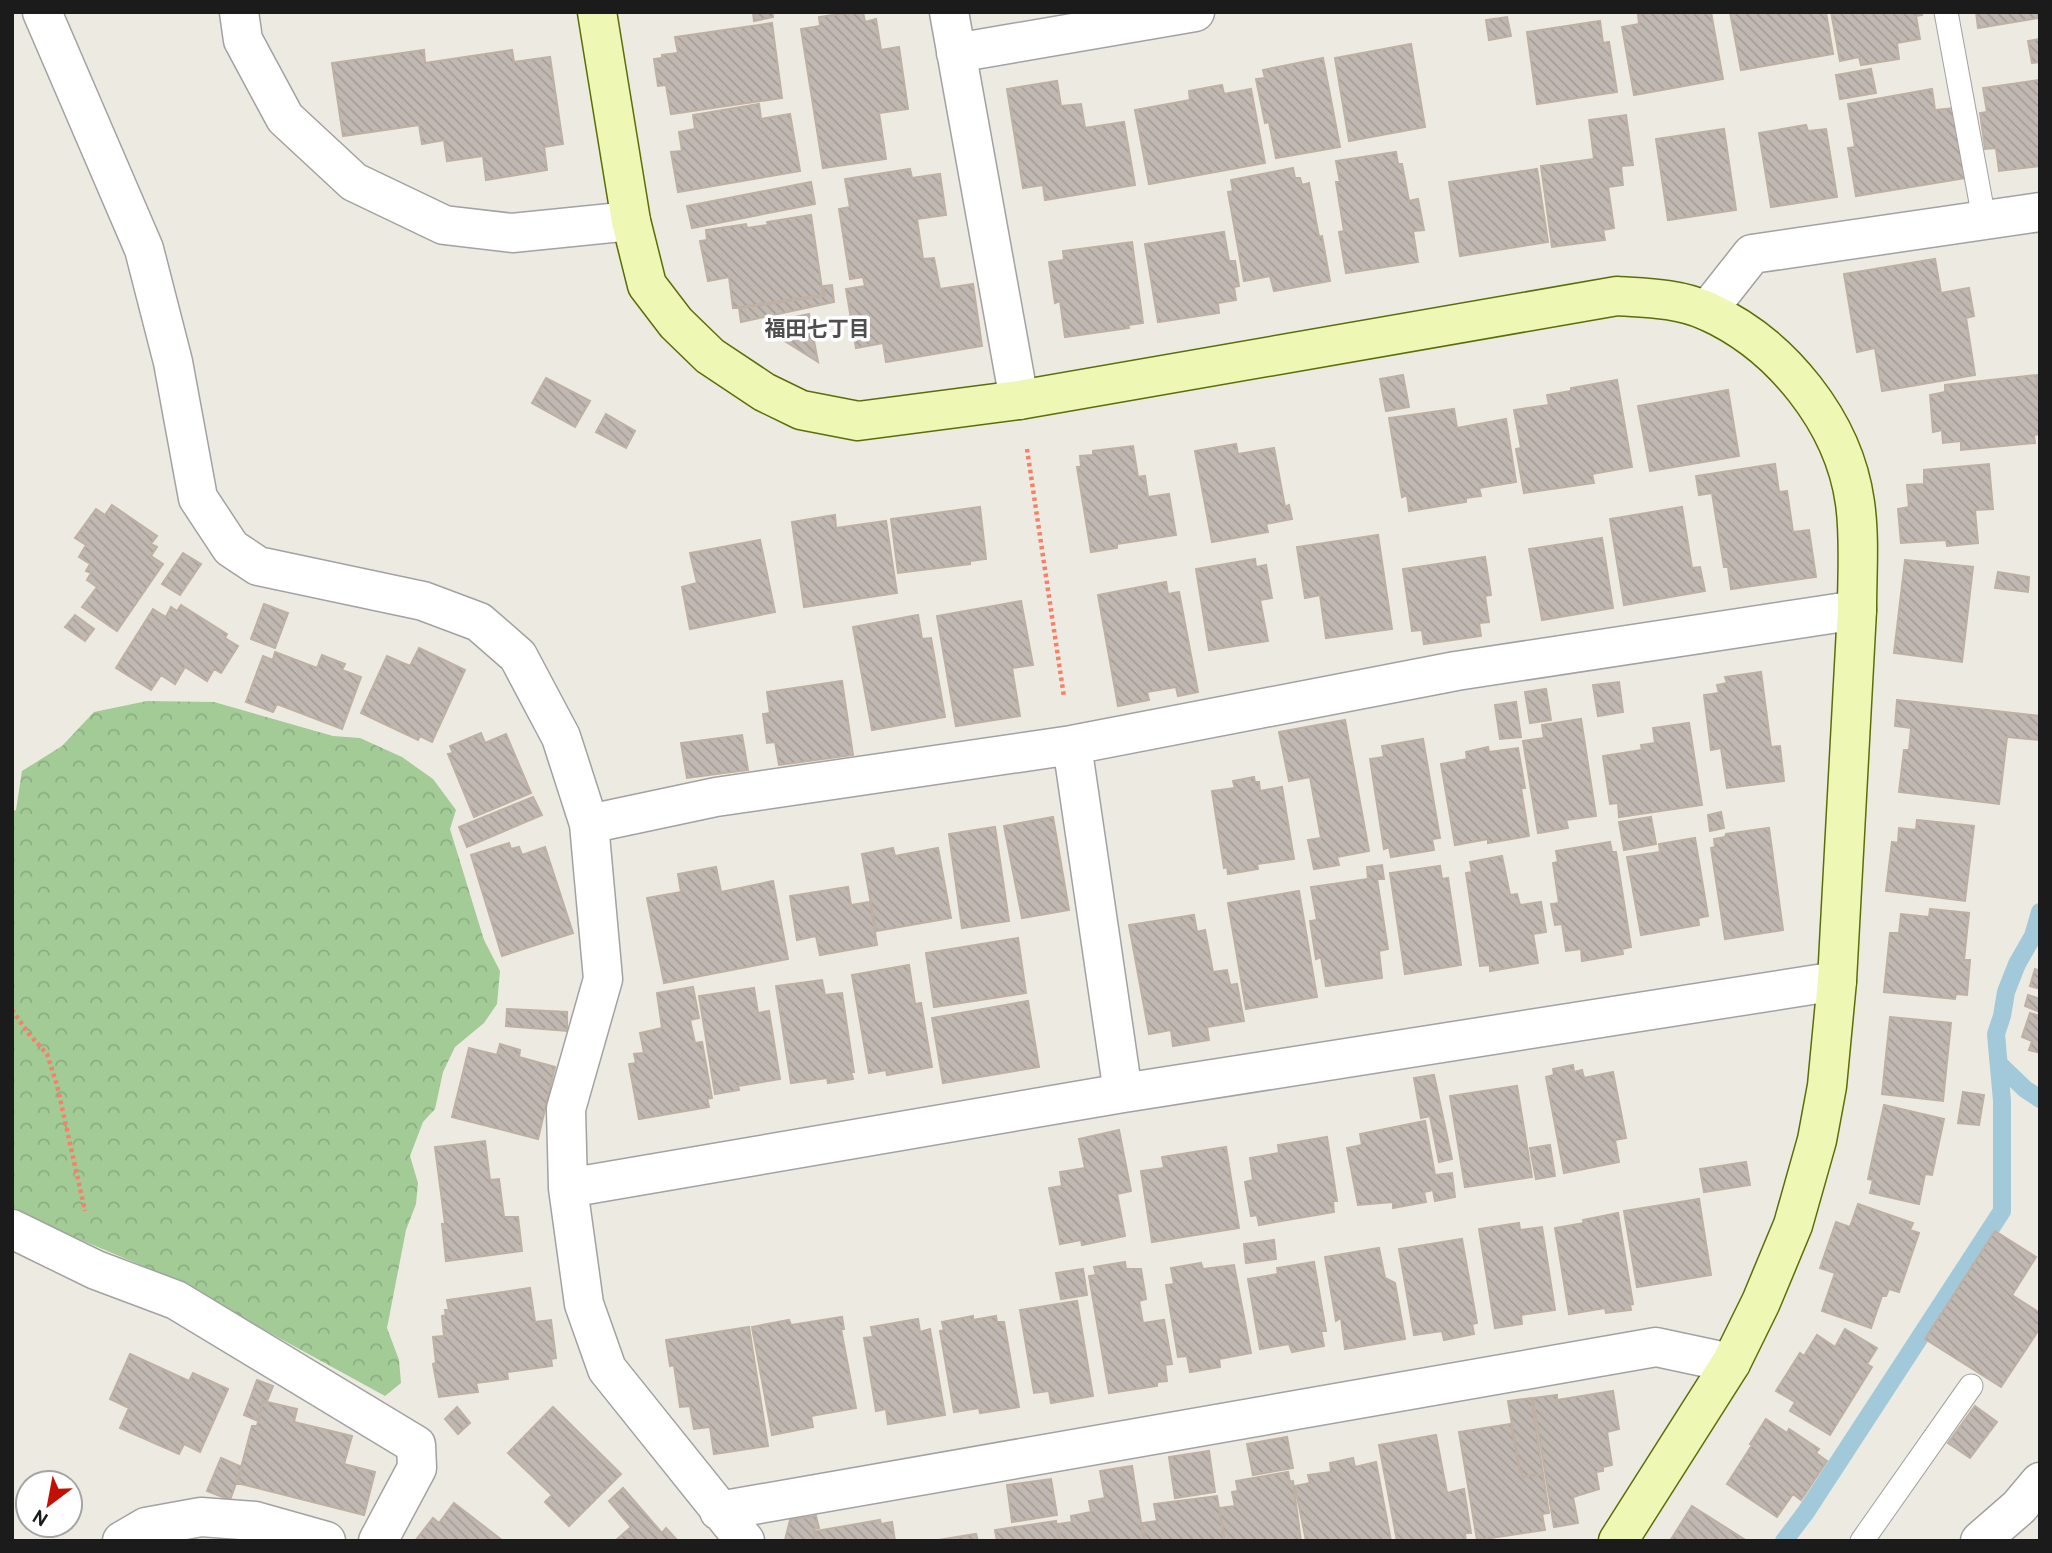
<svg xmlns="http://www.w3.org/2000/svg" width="2052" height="1553" viewBox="0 0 2052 1553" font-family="Overpass,'Noto Sans JP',sans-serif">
	<defs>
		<pattern id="forest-crowns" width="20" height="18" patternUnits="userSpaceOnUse" patternTransform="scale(1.75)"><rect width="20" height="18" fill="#a2cb96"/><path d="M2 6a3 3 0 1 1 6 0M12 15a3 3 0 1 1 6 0" fill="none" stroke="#8bae81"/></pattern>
		<pattern id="building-back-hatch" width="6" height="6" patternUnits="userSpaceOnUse" patternTransform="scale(1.75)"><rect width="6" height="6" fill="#c1b8b1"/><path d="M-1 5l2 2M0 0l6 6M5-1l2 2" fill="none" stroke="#a59e98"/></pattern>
	</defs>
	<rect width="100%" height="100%" fill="#edeae1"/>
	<!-- forest -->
	<path fill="url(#forest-crowns)" d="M147,701L214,702L333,736L360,738L402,757L433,779L456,810L450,829L484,940L500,971L497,1004L484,1023L455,1047L443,1072L435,1109L423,1122L410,1156L418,1183L416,1204L406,1230L387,1328L399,1360L401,1383L385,1396L162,1274L12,1211V811L16,810L22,771L62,746L94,712Z"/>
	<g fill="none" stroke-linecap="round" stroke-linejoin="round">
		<!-- stream -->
		<path stroke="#a2c9da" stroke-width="18" d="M1999,1064L2025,1089L2040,1099
			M1784,1541L1806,1512L2002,1211V1101L1996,1034L2002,1016L2006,992L2017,964L2033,936L2040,912"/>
	</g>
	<!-- building -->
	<path fill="url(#building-back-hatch)" stroke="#beb1a4" stroke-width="2" d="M753,12H772L773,17L754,21Z
		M853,12H863L865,22L876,19L881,50L899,47L908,109L879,113L886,159L823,168L801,29L820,26L819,17Z
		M1649,12H1711L1723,79L1634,95L1622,27L1639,24L1638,14Z
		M1730,12H1826L1833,54L1741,70Z
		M1831,12H1921L1922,15L1916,16L1920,39L1897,43L1899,59L1861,65L1859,57L1840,61Z
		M1976,12H2037L2038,18L1978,28Z
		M1507,17L1511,36L1489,40L1486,20Z
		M1600,21L1603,43L1609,42L1617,92L1537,104L1527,32Z
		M772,23L782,98L671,114L666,85L658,86L654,59L662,58V55L678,53L675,37Z
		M2040,39V62L2032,63L2028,41Z
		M1411,44L1425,127L1349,141L1335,58Z
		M424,50L425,63L512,50L514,62L550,57L563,144L544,147L547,170L486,180L483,156L447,161L444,140L422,144L419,125L343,136L332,63Z
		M1323,58L1340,147L1276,158L1269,122L1265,123L1256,79L1265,78L1263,70Z
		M1871,69L1876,93L1840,99L1836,75Z
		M2040,80V166L1999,171L1996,148L1985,149L1980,113L1987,112L1983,88Z
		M1057,81L1061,106L1081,104L1085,128L1124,122L1135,185L1045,200L1043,185L1023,188L1007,89Z
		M1222,85L1224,94L1251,89L1265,163L1149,184L1135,110L1190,100L1189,91Z
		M1932,89L1935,110L1954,108L1966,178L1856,196L1848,148L1855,147L1848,104Z
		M759,104L761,119L790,114L800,171L678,192L671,152L682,151L679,132L695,129L693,115Z
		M1626,115L1633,165L1621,166L1623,185L1608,187L1614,228L1603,230L1605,240L1552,247L1541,166L1594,159L1589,120Z
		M1806,125L1808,131L1826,129L1837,197L1771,207L1759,133Z
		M1724,129L1736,210L1668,220L1656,139Z
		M1396,152L1398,164H1402L1409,201L1418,199L1424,230L1413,231L1418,262L1346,273L1339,232L1344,231L1336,182H1340L1336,161Z
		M1293,168L1295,178H1300L1302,185L1309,183L1319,237L1322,236L1330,281L1274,291L1270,276L1244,281L1228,192L1233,191L1231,180Z
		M910,169L912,178L940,174L946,215L917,219L923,259L934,258L940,289L973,284L982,346L886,362L883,343L856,348L846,289L865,286L863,277L850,279L839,209L850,207L845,179Z
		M1537,169L1548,242L1460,256L1449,182Z
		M811,182L815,204L692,228L687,206Z
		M811,215L823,295L733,308L729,277L708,281L700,241L707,240L706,230L746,224L747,228L768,225L767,222Z
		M1224,232L1229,261H1235L1239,286L1234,287L1236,300L1218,303L1219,313L1158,322L1145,244Z
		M1132,242L1143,323L1128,325L1129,328L1065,337L1060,301L1055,303L1049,262L1064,260L1063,251Z
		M1935,259L1941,293L1969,288L1974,316L1966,318L1975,375L1882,391L1875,348L1857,352L1844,274Z
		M832,285L834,302L741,322L739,308L825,296L823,286Z
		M809,314L818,362L775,335L769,336L767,323Z
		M1403,375L1409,407L1386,411L1380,379Z
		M2037,375L2040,434L2034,435L2035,443L1961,450V441L1943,443L1942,430L1933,432L1930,395L1945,392V385Z
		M546,378L590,401L575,427L532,403Z
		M1617,380L1632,467L1592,474L1594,483L1524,493L1516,449L1521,448L1514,410L1549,405L1547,395L1571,391V388Z
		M1728,390L1739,456L1650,471L1638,406Z
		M1454,409L1457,428L1506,419L1516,482L1479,488L1481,496L1466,498V502L1409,511L1407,495L1402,497L1389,418Z
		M606,414L635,431L626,448L596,432Z
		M1236,444L1238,454L1274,448L1285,507L1289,505L1292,519L1266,524L1268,532L1212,542L1195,451Z
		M1133,446L1138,477L1145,476L1148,497L1169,494L1176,535L1117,544V548L1091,552L1077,467H1081L1080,456L1093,455V451Z
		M1775,464L1779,492L1787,491L1793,532L1809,530L1816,577L1731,589L1728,567H1724L1712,493L1699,495L1696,476Z
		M1989,464L1993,509L1975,510L1978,543L1947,546L1946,540L1901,543L1898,509L1909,507L1907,485L1924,484V470Z
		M112,505L157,536L151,544L157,547L151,556L163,564L117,631L82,607L97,587L87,580L91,573L86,571L90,564L79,557L86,545L75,538L96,509L105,515Z
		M980,507L986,559L970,561V564L898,573L891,519Z
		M1682,507L1692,568L1700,567L1705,591L1624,605L1610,519Z
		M835,515L836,528L886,521L897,593L804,607L792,522Z
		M1378,535L1392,629L1326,638L1320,595L1305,598L1297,547Z
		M1602,538L1613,608L1542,620L1529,549Z
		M760,540L775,612L690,629L682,587L697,583L690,553Z
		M183,553L201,564L180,595L162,584Z
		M1485,557L1491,595L1485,596L1489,622L1479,623L1481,636L1424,644L1422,630L1412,631L1403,569Z
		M1255,559L1256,567L1266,565L1272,598L1260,600L1268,641L1209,650L1196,569Z
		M1905,560L1973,567L1962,662L1894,653Z
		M1998,572L2029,577L2028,592L1995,588Z
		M1166,582L1168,594L1179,592L1198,692L1178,696L1176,687L1147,692L1149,700L1118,706L1098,595Z
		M1021,601L1033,665L1012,668L1020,716L956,726L937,616Z
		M264,604L288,613L275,648L251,639Z
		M181,605L227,634L225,638L238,646L221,673L214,669L207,681L185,667L175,684L161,675L151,690L116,668L153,609L166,617L171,607L177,611Z
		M75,615L94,629L85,641L65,627Z
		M918,615L922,639L931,638L945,717L872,730L853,627Z
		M419,648L465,670L432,742L420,736L418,740L361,713L387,656L410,666Z
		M275,652L317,668L322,655L345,664L342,670L361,677L342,729L277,704L273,712L246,702L263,656L273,660Z
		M1761,672L1771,747L1780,746L1784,781L1727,788L1721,748L1711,750L1704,695L1719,693L1717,685L1727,683L1725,677Z
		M842,681L853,755L779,765L775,742L767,743L763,714L770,713L767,692Z
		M1619,682L1623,712L1598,716L1593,685Z
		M1546,689L1551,720L1530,723L1525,692Z
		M1897,700L2040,716V740L2007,737L1999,804L1899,792L1904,750H1909L1911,728L1895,726Z
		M1516,702L1521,737L1500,739L1495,705Z
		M1581,719L1596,816L1566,820L1568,828L1538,833L1523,741L1544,738L1542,725Z
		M1345,720L1369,851L1337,857L1339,865L1314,869L1308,840L1321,838L1310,777L1289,781L1279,732Z
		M1689,723L1702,805L1619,817L1618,803L1610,804L1603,756L1642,750L1641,745L1655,743L1653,728Z
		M481,733L485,743L506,734L531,793L474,817L448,754L453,753L450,746Z
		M742,735L748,770L687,778L681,743Z
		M1423,739L1440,838L1432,839L1434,850L1391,857L1389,847L1384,849L1370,759L1384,757L1382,746Z
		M1488,747L1489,752L1518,748L1525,788H1521L1529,836L1488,843V839L1455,845L1441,764L1467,759L1466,752Z
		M1254,777L1255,782H1259L1260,791L1282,787L1294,859L1257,864L1258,869L1228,874L1227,867L1224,868L1212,791L1235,788L1233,781Z
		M533,797L542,815L467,847L459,827Z
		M1721,812L1724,828L1710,831L1708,815Z
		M1053,817L1069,910L1022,918L1004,826Z
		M1651,817L1656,844L1624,850L1619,822Z
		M1917,820L1974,826L1965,901L1886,891L1892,842L1898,843L1899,828L1916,830Z
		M995,827L1009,921L962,928L949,834Z
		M1769,828L1783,930L1725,939L1711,848L1715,847L1714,839L1725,837L1726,834Z
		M1695,838L1708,916L1698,918L1699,925L1641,935L1627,857L1660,852L1659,844Z
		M1610,842L1612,852H1616L1631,947L1622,949L1623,954L1582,961L1581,949L1566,951L1562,924L1555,925L1551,904L1559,903L1553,863L1558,862L1556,851Z
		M509,843L511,849L519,847L522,855L545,847L573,933L502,956L471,855Z
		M893,848L895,856L938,848L951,918L876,931L862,854Z
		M1502,856L1510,895L1517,894L1520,905L1541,902L1546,932L1533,934L1538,963L1490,971V965L1480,966L1466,873L1472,872L1470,862Z
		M1382,865L1384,879H1377L1388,949L1379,951L1382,978L1326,986L1321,957L1316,959L1310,921L1317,920L1311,887L1368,879L1367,867Z
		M1440,866L1442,879L1448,878L1461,965L1405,974L1390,873Z
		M716,867L721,892L773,881L788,959L664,983L647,898L681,892L678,874Z
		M848,887L851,905L870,902L877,945L820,955L816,936L797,940L790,896Z
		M1299,891L1317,997L1246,1009L1228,903Z
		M1930,909L1969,913L1964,960H1970L1967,995L1956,994L1955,999L1884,992L1890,933H1899L1901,914L1929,917Z
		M1194,915L1197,932L1205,930L1213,972L1227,970L1230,985L1237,984L1244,1021L1207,1027L1209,1040L1173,1046L1171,1030L1149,1034L1129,925Z
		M1018,938L1026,993L934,1007L926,953Z
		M909,965L915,1004L921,1003L932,1067L887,1075L886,1070L869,1073L852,975Z
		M2035,969L2040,971V989L2030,986Z
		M822,980L825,995L842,993L854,1072H851L853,1079L828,1083L827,1078L791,1083L776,986Z
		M693,987L699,1018L690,1020L695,1043L702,1042L712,1098L707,1099L709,1107L639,1119L629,1064L636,1063L634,1054L644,1053L640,1033L662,1028L657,993Z
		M754,988L758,1013L769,1011L780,1079L738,1086L739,1090L715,1094L699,996Z
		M2028,995L2040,999V1012L2025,1006Z
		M1028,1001L1039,1067L943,1083L932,1018Z
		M507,1009L567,1012V1031L506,1026Z
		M2030,1013L2040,1016V1053L2029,1050L2032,1041L2022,1037Z
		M1890,1017L1951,1023L1943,1101L1882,1094Z
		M500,1044L520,1050L519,1057L555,1067L538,1139L452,1117L469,1048L497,1055Z
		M1573,1065L1574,1072L1582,1070L1584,1078L1613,1072L1626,1138L1615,1140L1619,1162L1564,1173L1546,1077L1554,1075L1553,1069Z
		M1434,1075L1452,1159L1439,1162L1430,1116L1421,1118L1414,1078Z
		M1517,1086L1532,1177L1465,1187L1450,1096Z
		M1963,1092L1984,1095L1979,1125L1958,1123Z
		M1884,1105L1944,1119L1932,1175L1925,1174L1919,1204L1870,1193L1873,1180L1868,1179Z
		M1425,1121L1435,1175L1452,1173L1455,1197L1435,1201L1433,1190L1424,1192L1426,1202L1393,1208V1202L1358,1205L1347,1148L1362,1145L1360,1134Z
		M1119,1130L1131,1191L1117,1194L1125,1236L1082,1245L1081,1240L1060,1244L1049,1188L1062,1186L1060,1172L1085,1168L1079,1139Z
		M1327,1137L1337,1201H1333L1334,1212L1259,1225L1257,1215L1251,1216L1245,1182L1253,1180L1250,1158L1279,1153L1278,1145Z
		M485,1141L490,1180L499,1179L504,1217H518L522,1251L446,1261L442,1224H445L435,1147Z
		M1550,1145L1555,1176L1536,1179L1530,1148Z
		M1226,1147L1239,1228L1152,1242L1141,1171L1164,1168L1162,1157Z
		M1746,1162L1750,1185L1704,1192L1700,1169Z
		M1699,1199L1711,1275L1637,1287L1624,1211Z
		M1858,1204L1913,1223L1910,1230L1919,1233L1899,1292L1889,1289L1886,1296H1882L1871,1328L1822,1311L1835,1273L1820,1268L1836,1222L1850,1227Z
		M1618,1213L1633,1304L1630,1305L1631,1310L1606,1313L1605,1308L1569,1314L1555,1228L1584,1223L1583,1220Z
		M1519,1223L1520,1230L1542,1227L1555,1310L1521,1315L1522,1324L1495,1328L1479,1229Z
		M1995,1231L2036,1257L2012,1295L2040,1313V1328L2001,1387L1925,1339Z
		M1462,1239L1477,1323L1472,1324L1474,1334L1444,1340L1442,1331L1414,1335L1399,1249Z
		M1274,1240L1276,1259L1246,1263L1244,1244Z
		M1379,1248L1385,1278L1395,1283L1405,1339L1345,1349L1341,1318L1336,1321L1325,1257Z
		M1125,1262L1126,1269H1141L1146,1299L1139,1301L1143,1323L1164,1320L1172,1364L1165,1365L1167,1381L1157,1382V1386L1109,1393L1089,1276L1096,1275L1094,1267Z
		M1314,1262L1326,1331H1321L1324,1346L1292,1352L1289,1344L1260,1349L1248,1279L1278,1274L1277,1268Z
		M1201,1263L1203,1269L1234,1265L1251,1353L1219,1359L1220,1367L1190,1372L1187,1356L1178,1357L1166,1285L1174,1284L1171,1268Z
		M1083,1269L1087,1295L1061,1299L1056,1273Z
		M530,1288L535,1322L551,1320L556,1358L551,1359L552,1366L507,1372L508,1379L476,1383L478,1392L439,1397L433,1364L436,1363L433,1337L444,1336L442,1316L446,1315L445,1310H449L447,1300Z
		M1077,1301L1093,1396L1051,1403L1049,1391L1034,1393L1020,1310Z
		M973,1316V1320L996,1316L997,1322H1004L1019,1407L980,1413L979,1408L954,1412L940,1331L944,1330L942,1322Z
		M842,1317L844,1329H841L856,1408L811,1416L813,1427L772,1435L752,1327L789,1320L791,1325Z
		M918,1319L920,1332L930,1329L945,1415L888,1424L886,1409L876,1411L864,1338L873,1337L871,1327Z
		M749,1327L768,1446L714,1454L710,1427L694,1429L690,1406L680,1407L674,1365L670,1366L666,1340Z
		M1845,1329L1877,1348L1867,1364L1872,1367L1830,1435L1790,1411L1795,1402L1776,1391L1800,1353L1804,1356L1817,1335L1835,1347Z
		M130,1354L189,1381L193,1373L228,1389L200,1452L184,1444L179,1454L120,1428L129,1408L110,1399Z
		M257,1380L273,1386L267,1401H263L258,1421L244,1415Z
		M1613,1391L1619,1429L1607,1432L1612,1465L1603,1467V1471L1596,1472L1599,1489L1573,1497L1578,1523L1554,1527L1533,1398L1557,1395V1400Z
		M1531,1398L1543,1474L1523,1477L1522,1471L1520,1472L1508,1401Z
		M263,1401L297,1409L294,1422L352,1436L344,1464L375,1472L364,1515L237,1483L252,1426H257Z
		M1975,1406L1997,1422L1970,1458L1948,1443Z
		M457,1407L470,1423L458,1434L445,1419Z
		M553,1407L621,1474L569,1526L545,1502L552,1495L508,1453Z
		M1766,1419L1787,1433L1789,1429L1819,1449L1816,1453L1827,1461L1801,1500L1793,1494L1777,1517L1727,1484L1752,1445L1750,1444Z
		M1511,1424L1520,1472L1522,1471L1523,1477L1543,1474L1549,1513L1542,1514L1545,1530L1477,1540L1459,1432Z
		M1436,1435L1447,1493L1464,1489L1471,1533H1465L1466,1541H1397L1379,1445Z
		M1287,1437L1293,1468L1253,1475L1247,1444Z
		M1209,1451L1215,1492L1175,1498L1169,1457Z
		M221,1458L242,1467L230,1500L207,1491Z
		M1353,1458L1355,1467L1376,1462L1391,1541H1306L1295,1486L1310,1483L1308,1475L1331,1472L1330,1463Z
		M1132,1466L1144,1541H1061L1058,1524L1072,1522L1071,1516L1091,1512L1089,1501L1105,1498L1100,1471Z
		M1288,1472L1290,1482L1293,1481L1301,1541H1225L1219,1508L1235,1506L1232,1492L1238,1491L1236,1481Z
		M1051,1479L1057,1515L1012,1522L1007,1485Z
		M623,1488L662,1533L666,1528L678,1541H615L631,1527L609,1501Z
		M1217,1496L1224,1541H1145L1142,1523L1157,1521L1154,1504Z
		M454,1503L503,1541H415L433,1518L439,1523Z
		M1692,1506L1747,1541H1670Z
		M816,1516L819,1528L814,1529L816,1541L785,1540L790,1520Z
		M880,1520L881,1524L892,1522L895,1541H818L816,1531Z
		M1056,1521L1059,1541H997L995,1530Z
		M976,1534L978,1541H932Z"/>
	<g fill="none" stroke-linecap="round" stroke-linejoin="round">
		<!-- lane casing -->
		<g stroke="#a2a2a2" stroke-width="25">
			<path id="lane" d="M1946,12L1984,219
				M1862,1541L1971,1386"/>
		</g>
		<!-- street casing -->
		<g stroke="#a2a2a2" stroke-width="41">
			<path id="street" d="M42,12L144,249L173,362L198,498L231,548L258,566L423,601L479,622L518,656L561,737L589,824L603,979L566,1109L568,1188L584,1304L607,1369L745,1541
				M239,12L243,40L285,118L354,182L444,225L512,233L631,221
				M949,12L1019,400
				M956,53L1195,12
				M1707,311L1752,254L2040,212
				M1072,745L1123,1093
				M589,824L716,797L1072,745L1456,671L1857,610
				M568,1188L1123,1093L1837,981
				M12,1229L96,1270L176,1300L416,1445L417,1468L378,1541
				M719,1511L1656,1347L1731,1363
				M122,1541L146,1527L201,1517L255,1521L326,1541
				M1980,1541L2019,1507L2040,1482"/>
		</g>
		<!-- secondary casing -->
		<g stroke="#5c6e07" stroke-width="41">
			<path id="secondary" d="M597,12L631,221L647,285L676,323L710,356L764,392L801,410L858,421L1019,400L1617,296C1648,298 1678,298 1707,311C1781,344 1844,422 1855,503C1860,538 1857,575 1857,610L1837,981L1827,1086L1817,1140L1793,1225L1761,1302L1731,1363L1618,1541"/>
		</g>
		<!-- path -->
		<path stroke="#f68168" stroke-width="4.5" stroke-dasharray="3.5 3.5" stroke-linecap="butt" d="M1027,449L1064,697
			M12,1010L29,1034L47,1054L57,1085L85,1211"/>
		<!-- lane -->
		<use href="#lane" stroke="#fff" stroke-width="23"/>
		<!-- street -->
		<use href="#street" stroke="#fff" stroke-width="38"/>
		<!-- secondary -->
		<use href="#secondary" stroke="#eff7b4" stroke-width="38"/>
	</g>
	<g text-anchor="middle" stroke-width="7" stroke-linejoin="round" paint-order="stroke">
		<!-- neighbourhood labels -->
		<g font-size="21" font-weight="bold" fill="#4e4e4e" stroke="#fff">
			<text x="817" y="336">福田七丁目</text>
		</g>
	</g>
	<!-- border -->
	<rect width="2052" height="1553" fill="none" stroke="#1b1b1b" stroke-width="28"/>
	<!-- north arrow -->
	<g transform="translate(49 1504) rotate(212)"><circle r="33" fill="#ffffff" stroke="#a4a4a4" stroke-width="2"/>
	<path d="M0-5L12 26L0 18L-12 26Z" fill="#c21104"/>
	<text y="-10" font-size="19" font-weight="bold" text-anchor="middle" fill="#1b1b1b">N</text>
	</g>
</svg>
